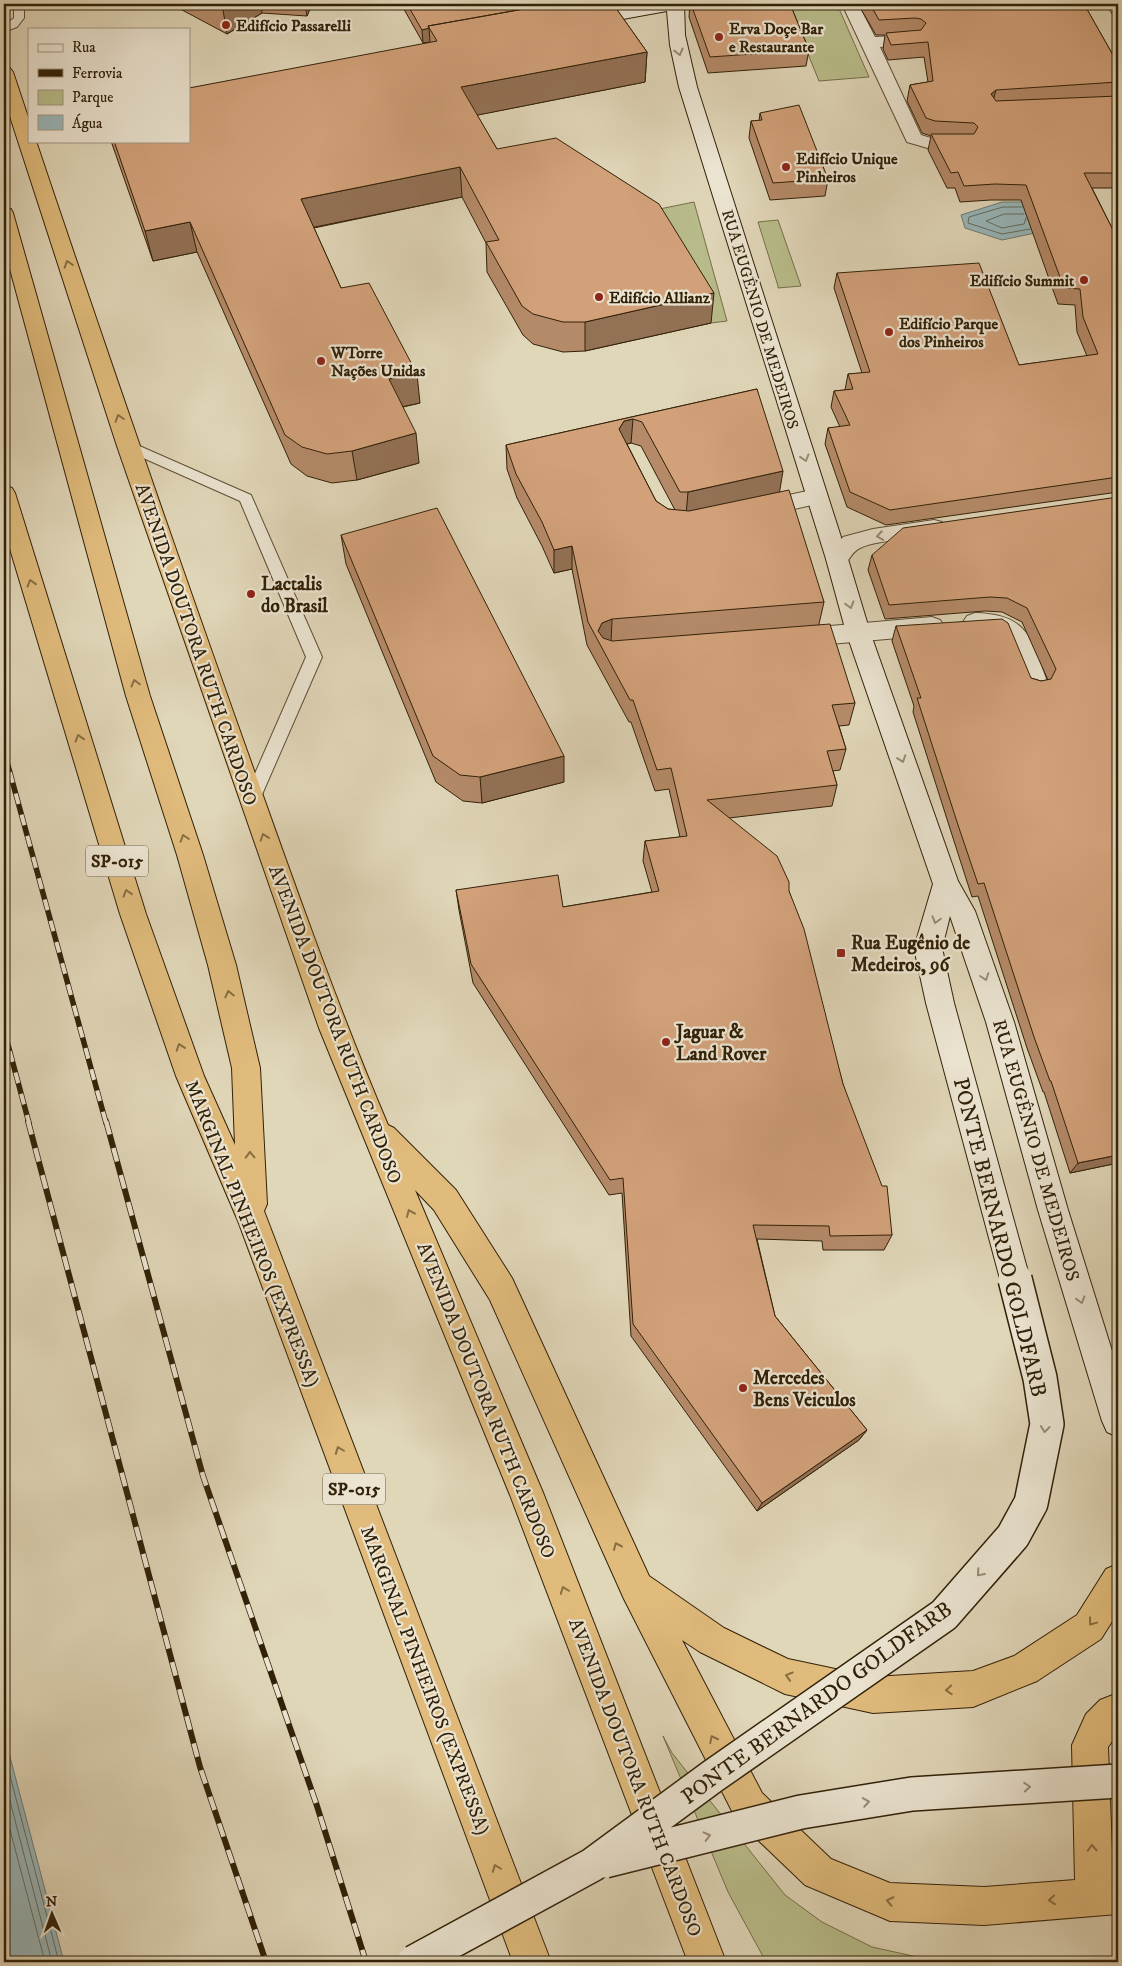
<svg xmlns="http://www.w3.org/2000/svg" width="1122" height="1966" viewBox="0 0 1122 1966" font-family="'IM FELL DW Pica',serif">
	<rect width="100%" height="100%" fill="#e0d6b8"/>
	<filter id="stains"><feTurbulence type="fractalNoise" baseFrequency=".004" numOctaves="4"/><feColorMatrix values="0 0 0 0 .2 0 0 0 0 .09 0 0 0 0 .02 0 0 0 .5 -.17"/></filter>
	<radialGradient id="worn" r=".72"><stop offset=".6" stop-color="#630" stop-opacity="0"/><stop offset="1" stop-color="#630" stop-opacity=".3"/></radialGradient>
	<!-- green -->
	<path fill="#b8bc8a" stroke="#746e49" d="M796,4H837L869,77L819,81L788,5Z
		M694,202L727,321L711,323L615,218Z
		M778,220L801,286L778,288V286L758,222Z
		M663,1736L672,1753L785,1895L822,1922L872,1947L931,1960L980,1959L976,1962H766L728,1892Z"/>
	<!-- water -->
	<path fill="#98b6b9" stroke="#6f7a72" d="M1002,202H1051L1040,232L1002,240L965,228L961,215Z
		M4,1734L64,1962H4Z"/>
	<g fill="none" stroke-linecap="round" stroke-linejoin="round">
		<!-- shore -->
		<path stroke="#646c60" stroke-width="1" d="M1022,207H1003L969,217L968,223L1002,234L1030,229
			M1024,214H1004L986,221L1002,228L1024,224L1026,218
			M4,1753L59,1962
			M4,1778L52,1962
			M4,1807L45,1962"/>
		<!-- lane casing -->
		<g stroke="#5d4e34" stroke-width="2">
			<path id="lane" d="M14,4H24V18L17,27L4,32V25L14,18Z
				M128,441L251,495L322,657L257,806L251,808L245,806L243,801L306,657L240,501L123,449L121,446L123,443Z"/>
		</g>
		<!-- street casing -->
		<g stroke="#5d4e34" stroke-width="2">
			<path id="street" d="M842,4H858L875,37L912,35L918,36L921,40L918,44L880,47L921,135L931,138L970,140L973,144L970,148L931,149L907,142Z
				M1107,4H1118V14L1112,13Z
				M817,489L825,492L828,497L825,502L755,518L747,516L744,510L747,504L755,502Z
				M934,520L942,522L945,528L942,534C918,541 882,538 860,548C846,555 850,571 829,565L826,559L843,537L873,529Z
				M975,613C1029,614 1032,640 1048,684L1045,691L1036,693L1027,691C1018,672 1017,639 994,632C985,629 976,631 967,628L963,622L967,616Z
				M932,617L940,620L944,626L940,632L932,635L796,647L788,644L784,638L788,632L796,629Z"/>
		</g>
		<!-- secondary casing -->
		<g stroke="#312108" stroke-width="2">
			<path id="secondary" d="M650,4H684L685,35L697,87L848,559L870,632L958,881L975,911L1014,1022L1068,1210L1118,1370V1437L1107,1432L1102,1421L1038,1210L986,1022L950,916L942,948L954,1003L1030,1279L1026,1290L1015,1294L1004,1290L1000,1279L926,1003L914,948L933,884L846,632L826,559L679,87L670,45L667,11L584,26L578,25L576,21L578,17L584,16Z"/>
		</g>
		<!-- highway casing -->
		<g stroke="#312108" stroke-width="2">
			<path id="highway" d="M4,67L10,68L13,72L29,120V141H36C101,334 167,526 235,717C284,854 331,991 388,1125L394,1128L456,1190L512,1278L649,1576L724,1628L788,1659L873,1677L973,1671L1014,1656L1077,1615L1106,1569L1118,1564V1612L1101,1639L1037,1681L973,1707L873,1713L785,1694L700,1652L682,1640L762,1793L831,1859L890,1883L984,1887L1075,1880L1072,1745L1086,1714L1100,1700L1118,1693V1733L1108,1747L1113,1877L1118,1876V1914L984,1925L890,1921L805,1885L736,1819L624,1599L490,1300L434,1210L415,1190L544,1495L726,1962H688L510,1495L319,1028L117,446L4,98Z
				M4,207L11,209L13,213L150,696L203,855L236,965L260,1068L267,1204L264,1211L551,1962H513L238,1221L176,1076L120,914L4,529V485L12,488L15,493L146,914L204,1076L235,1145L232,1068L208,965L177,855L126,696L4,247Z"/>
		</g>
		<!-- lane -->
		<use href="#lane" fill="#ebe4d1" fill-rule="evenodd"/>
		<!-- street -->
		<use href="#street" fill="#ebe4d1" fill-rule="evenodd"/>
		<!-- secondary -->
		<use href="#secondary" fill="#ebe4d1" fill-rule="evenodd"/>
		<!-- highway -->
		<use href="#highway" fill="#e0bb7c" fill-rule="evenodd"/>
		<!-- rail-far1 casing -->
		<g stroke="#312108" stroke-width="5.5">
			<path id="rail-far1" d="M4,751L106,1123
				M4,1030L29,1123"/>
		</g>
		<!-- rail casing -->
		<g stroke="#312108" stroke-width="6">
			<path id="rail" d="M28,1121L200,1767L266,1962
				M106,1121L203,1476L317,1806L366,1962"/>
		</g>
		<!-- rail-far1 -->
		<use href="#rail-far1" stroke="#ebe4d1" stroke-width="4" stroke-dasharray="11" stroke-linecap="butt"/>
		<!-- rail -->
		<use href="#rail" stroke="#ebe4d1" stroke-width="4.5" stroke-dasharray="14" stroke-linecap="butt"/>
		<!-- secondary-bridge casing -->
		<g stroke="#312108" stroke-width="36" stroke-linecap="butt">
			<path id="secondary-bridge" d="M605,1861L801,1812L912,1794L1118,1781
				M414,1962L592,1865L713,1776L944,1615L1013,1536L1031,1503L1047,1424L1040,1378L1015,1279"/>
		</g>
		<!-- secondary-bridge -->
		<use href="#secondary-bridge" stroke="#ebe4d1" stroke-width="33"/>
	</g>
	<!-- wall -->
	<path fill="#b58a69" stroke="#312108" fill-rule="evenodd" d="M171,4H312L307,16L262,13L227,34Z
		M401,4H613L647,52L645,82L477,115L497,149L711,323L585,351L563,352L533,344L523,335L487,272L486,243L462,197L314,228L341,288L420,403L403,407L419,463L357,480L332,483L307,476L291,464L197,252L153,261L111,141H189L430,42L423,43Z
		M690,4H790L809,50L806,66L708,73L689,17Z
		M858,4H1084L1118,64V188H1092L1113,230L1118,233V492L886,525L847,507L825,444L828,428L840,427L831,407L834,391L845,390L848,374L862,373L834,288L837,273L1019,365L1087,356L1077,332L1075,305L1058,304L1021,200H991L960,202L955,188H947L928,150L931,136L922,133L907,101L910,85L928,82L924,57L888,60L883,49L885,35H876Z
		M760,113L828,179L825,196L770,200L749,138L751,121H759Z
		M757,389L779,492L824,602L819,624L855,703L849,725L839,726L846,749L840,770L833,771L837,785L832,806L729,818L789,891L843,1084L892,1235L884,1250H823L822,1241L757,1239L775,1316L867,1430L859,1440L757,1511L631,1336L622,1193L609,1195L473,983L459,910L456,890L563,907L652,892L643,861L645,841L680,837L669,789L655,791L631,722H629L587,645L572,569L554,573L542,546L517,498L507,469L506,445ZM631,443L641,446L675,510L668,509L656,501L627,444Z
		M1118,497V1163L1070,1173L1044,1092H1043L1027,1048L978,896L972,897L953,838L913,712L914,706L892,641L896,626L1031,678L1041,681L1048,680L1022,622L1002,612L985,611L885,619L868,570L872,555Z
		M341,535L564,782L482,803L463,801L436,782L346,564Z"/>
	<!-- shaded-wall -->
	<path fill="#937155" stroke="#312108" d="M222,4H261L262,13L227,34Z
		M305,4H312L307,16Z
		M429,28L430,42L423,43L422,30Z
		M647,52L645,82L463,118L461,87Z
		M996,90L992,105L991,94Z
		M460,167L462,197L305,229L301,199Z
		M190,222L197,252L153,261L145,231Z
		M714,293L711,323L585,351V322Z
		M417,374L420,403L392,409L389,379Z
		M633,419L631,443L623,445L619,429L624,421Z
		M416,433L419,463L357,480L352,451Z
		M783,471L779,495L686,515L688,492Z
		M572,546V569L554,573V550Z
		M612,619L611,642L601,646L598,631L602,623Z
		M564,756V782L482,803L480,777Z
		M1118,1155V1163L1070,1173L1078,1163Z
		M867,1430L859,1440L757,1511L762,1503Z"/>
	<!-- building -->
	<path fill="#d2a17a" stroke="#312108" d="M407,4H552L428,26L429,28L422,30Z
		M552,4H613L647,52L461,87L497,149L556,138L659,204L714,293L585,322H563L533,314L522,306L486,242L499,240L460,167L301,199L341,288L369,283L417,374L389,379L416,433L352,451L327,454L302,447L285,435L190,222L145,231L114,141H189V88L437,41L428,26Z
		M691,4H790L809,50L710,57Z
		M870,4H1084L1118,64V82L996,90L991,94L996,101L1118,96V173H1084L1113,230L1118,233V477L890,510L850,492L828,428L850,425L834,391L853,389L848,374L870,372L837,273L979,263L1019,365L1098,354L1083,317L1080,289L1064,288L1026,185L995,184L964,186L958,172L951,173L931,134H974L978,127L974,123L935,121L926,118L910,85L933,81L928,42L891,45L886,33L921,30L926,23L921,19L915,18L879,20Z
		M799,105L828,179L773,183L751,121L762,120L760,113Z
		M757,389L783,471L688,492H680L642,422L633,419L624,421L619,429L656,501L668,509L689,511L789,490L824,602L612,619L602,623L598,631L603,638L612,641L830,624L855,703L832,705L846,749L827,751L837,785L707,800L777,856L789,882V891L804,929L843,1084L882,1186H887L892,1235L830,1236L829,1226L753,1225L775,1316L867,1430L762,1503L633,1324L623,1178L610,1180L471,964L456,890L558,875L563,907L659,891L645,841L687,836L671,768L657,770L633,700H630L588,622L572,546L554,550L542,522L516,474L506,445Z
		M1118,497V1155L1078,1163L1051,1081H1050L1034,1037L984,883L978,884L958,825L917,698H921L896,626L1002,619L1008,623L1031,678L1041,681L1051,679L1056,669L1027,608L1007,598L990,597L889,605L872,555L903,528Z
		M437,508L564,756L480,777L460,775L433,756L341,535Z"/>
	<!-- one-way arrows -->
	<defs><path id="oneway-chevron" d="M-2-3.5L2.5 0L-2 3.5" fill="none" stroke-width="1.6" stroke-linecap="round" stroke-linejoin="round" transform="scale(1.25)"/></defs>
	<g stroke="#978c77">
		<use href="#oneway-chevron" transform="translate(679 52) rotate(76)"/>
		<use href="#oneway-chevron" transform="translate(805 458) rotate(73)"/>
		<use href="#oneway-chevron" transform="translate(880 536) rotate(171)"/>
		<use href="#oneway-chevron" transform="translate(850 605) rotate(74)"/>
		<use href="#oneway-chevron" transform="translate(902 759) rotate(71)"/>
		<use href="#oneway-chevron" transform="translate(936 920) rotate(106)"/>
		<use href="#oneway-chevron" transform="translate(985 977) rotate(72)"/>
		<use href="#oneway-chevron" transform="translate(1081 1300) rotate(73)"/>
		<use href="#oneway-chevron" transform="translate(1045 1429) rotate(96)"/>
		<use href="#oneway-chevron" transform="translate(980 1573) rotate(131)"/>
		<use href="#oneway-chevron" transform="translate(1027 1787) rotate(-4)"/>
		<use href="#oneway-chevron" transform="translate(866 1802) rotate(-9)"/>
		<use href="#oneway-chevron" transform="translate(707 1836) rotate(-14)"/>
	</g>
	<g stroke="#886e42">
		<use href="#oneway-chevron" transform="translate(68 264) rotate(-108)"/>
		<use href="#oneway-chevron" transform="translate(119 418) rotate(-108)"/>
		<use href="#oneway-chevron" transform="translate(31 583) rotate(-107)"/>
		<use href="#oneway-chevron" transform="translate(135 683) rotate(-105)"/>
		<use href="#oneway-chevron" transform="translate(79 738) rotate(-107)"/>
		<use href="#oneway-chevron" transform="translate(264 837) rotate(-109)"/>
		<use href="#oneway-chevron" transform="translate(184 838) rotate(-108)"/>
		<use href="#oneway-chevron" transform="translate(127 893) rotate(-107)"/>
		<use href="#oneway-chevron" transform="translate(229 994) rotate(-103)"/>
		<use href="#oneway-chevron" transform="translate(180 1047) rotate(-109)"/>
		<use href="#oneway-chevron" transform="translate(250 1155) rotate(-92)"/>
		<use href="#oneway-chevron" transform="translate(410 1213) rotate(-113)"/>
		<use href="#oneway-chevron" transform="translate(339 1450) rotate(-111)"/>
		<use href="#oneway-chevron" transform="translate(617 1546) rotate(-114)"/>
		<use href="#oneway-chevron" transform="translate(564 1590) rotate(-111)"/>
		<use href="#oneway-chevron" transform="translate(1092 1622) rotate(127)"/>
		<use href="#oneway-chevron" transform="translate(789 1676) rotate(-163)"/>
		<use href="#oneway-chevron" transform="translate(949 1690) rotate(177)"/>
		<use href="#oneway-chevron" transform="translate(713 1739) rotate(-117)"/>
		<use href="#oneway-chevron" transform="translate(1092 1848) rotate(-93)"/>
		<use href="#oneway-chevron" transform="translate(496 1868) rotate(-111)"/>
		<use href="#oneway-chevron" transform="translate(1052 1900) rotate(175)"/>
		<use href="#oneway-chevron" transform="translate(890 1901) rotate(-168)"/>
	</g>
	<!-- markers -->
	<g fill="#8f2418" stroke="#ebe4d1" stroke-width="2">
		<circle cx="226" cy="25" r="5"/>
		<circle cx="719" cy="37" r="5"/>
		<circle cx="786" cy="167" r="5"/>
		<circle cx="1084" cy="280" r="5"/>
		<circle cx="599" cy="297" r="5"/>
		<circle cx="889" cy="332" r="5"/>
		<circle cx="321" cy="361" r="5"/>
		<circle cx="251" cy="594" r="5"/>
		<rect x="836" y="948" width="10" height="10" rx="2.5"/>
		<circle cx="666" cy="1042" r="5"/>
		<circle cx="743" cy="1388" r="5"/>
	</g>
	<g text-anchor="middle" stroke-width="4.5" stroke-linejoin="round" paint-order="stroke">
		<!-- far-poi labels -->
		<g font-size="16" font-weight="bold" fill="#312108" stroke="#ebe4d1" text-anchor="start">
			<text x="236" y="31">Edifício Passarelli</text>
			<text x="729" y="34">Erva Doçe Bar<tspan x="729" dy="18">e Restaurante</tspan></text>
			<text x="796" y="164">Edifício Unique<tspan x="796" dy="18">Pinheiros</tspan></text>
			<text x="1074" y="286" text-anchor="end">Edifício Summit</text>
			<text x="609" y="303">Edifício Allianz</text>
			<text x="899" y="329">Edifício Parque<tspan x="899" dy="18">dos Pinheiros</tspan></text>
			<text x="331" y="358">WTorre<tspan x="331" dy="18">Nações Unidas</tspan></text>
		</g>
		<!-- far-street labels -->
		<g font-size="16" fill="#312108" stroke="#ebe4d1">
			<text transform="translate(761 319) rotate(73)" y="6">RUA EUGÊNIO DE MEDEIROS</text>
		</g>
		<!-- shield labels -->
		<g fill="#ebe4d1" stroke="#695c44" stroke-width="1">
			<rect x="86" y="845.5" width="62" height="31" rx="4"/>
			<rect x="323" y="1473.5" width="62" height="31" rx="4"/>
		</g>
		<g font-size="18" font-weight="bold" fill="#312108">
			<text x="117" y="867">SP-015</text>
			<text x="354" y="1495">SP-015</text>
		</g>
		<!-- poi labels -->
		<g font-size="19" font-weight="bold" fill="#312108" stroke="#ebe4d1" text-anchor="start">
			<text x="261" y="590">Lactalis<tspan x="261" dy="22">do Brasil</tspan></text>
			<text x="851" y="949">Rua Eugênio de<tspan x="851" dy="22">Medeiros, 96</tspan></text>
			<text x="676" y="1038">Jaguar &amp;<tspan x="676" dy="22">Land Rover</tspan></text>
			<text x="753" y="1384">Mercedes<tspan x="753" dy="22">Bens Veiculos</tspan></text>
		</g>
		<!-- street labels -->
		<g font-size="19" fill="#312108" stroke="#ebe4d1">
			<text transform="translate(197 644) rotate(71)" y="7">AVENIDA DOUTORA RUTH CARDOSO</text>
			<text transform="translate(336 1024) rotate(69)" y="7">AVENIDA DOUTORA RUTH CARDOSO</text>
			<text transform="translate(1037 1150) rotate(74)" y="7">RUA EUGÊNIO DE MEDEIROS</text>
			<text transform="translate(253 1233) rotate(68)" y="7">MARGINAL PINHEIROS (EXPRESSA)</text>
			<text transform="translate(487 1400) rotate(68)" y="7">AVENIDA DOUTORA RUTH CARDOSO</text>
			<text transform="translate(426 1680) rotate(69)" y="7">MARGINAL PINHEIROS (EXPRESSA)</text>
			<text transform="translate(636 1777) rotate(69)" y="7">AVENIDA DOUTORA RUTH CARDOSO</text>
		</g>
		<!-- near-street labels -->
		<g font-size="22" fill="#312108" stroke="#ebe4d1">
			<text transform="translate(1001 1237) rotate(76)" y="8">PONTE BERNARDO GOLDFARB</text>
			<text transform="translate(816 1702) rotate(-36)" y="8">PONTE BERNARDO GOLDFARB</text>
		</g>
	</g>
	<!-- margin -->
	<rect width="1122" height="1966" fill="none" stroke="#e0d6b8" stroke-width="20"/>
	<rect x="5" y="5" width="1112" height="1956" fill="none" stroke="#312108" stroke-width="2.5"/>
	<rect x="10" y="10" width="1102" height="1946" fill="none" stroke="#312108"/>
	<!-- legend -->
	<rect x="28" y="28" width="162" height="115" fill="#ebe4d1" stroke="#a19681"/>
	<rect x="38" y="44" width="25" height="8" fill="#ebe4d1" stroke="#a19681"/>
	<text x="72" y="52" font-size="15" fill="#312108">Rua</text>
	<rect x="38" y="69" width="25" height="8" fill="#312108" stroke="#a19681"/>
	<text x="72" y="78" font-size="15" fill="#312108">Ferrovia</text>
	<rect x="38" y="90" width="25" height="15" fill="#b8bc8a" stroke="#a19681"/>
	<text x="72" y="102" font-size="15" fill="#312108">Parque</text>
	<rect x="38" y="115" width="25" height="15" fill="#98b6b9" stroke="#a19681"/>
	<text x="72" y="128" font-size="15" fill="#312108">Água</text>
	<!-- north arrow -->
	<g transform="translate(52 1914) rotate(358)" stroke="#ebe4d1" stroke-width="4" paint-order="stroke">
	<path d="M0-4L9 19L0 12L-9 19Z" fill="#312108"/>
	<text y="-8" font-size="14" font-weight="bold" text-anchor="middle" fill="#312108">N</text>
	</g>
	<rect width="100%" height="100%" filter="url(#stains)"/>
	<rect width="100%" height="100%" fill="url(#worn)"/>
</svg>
